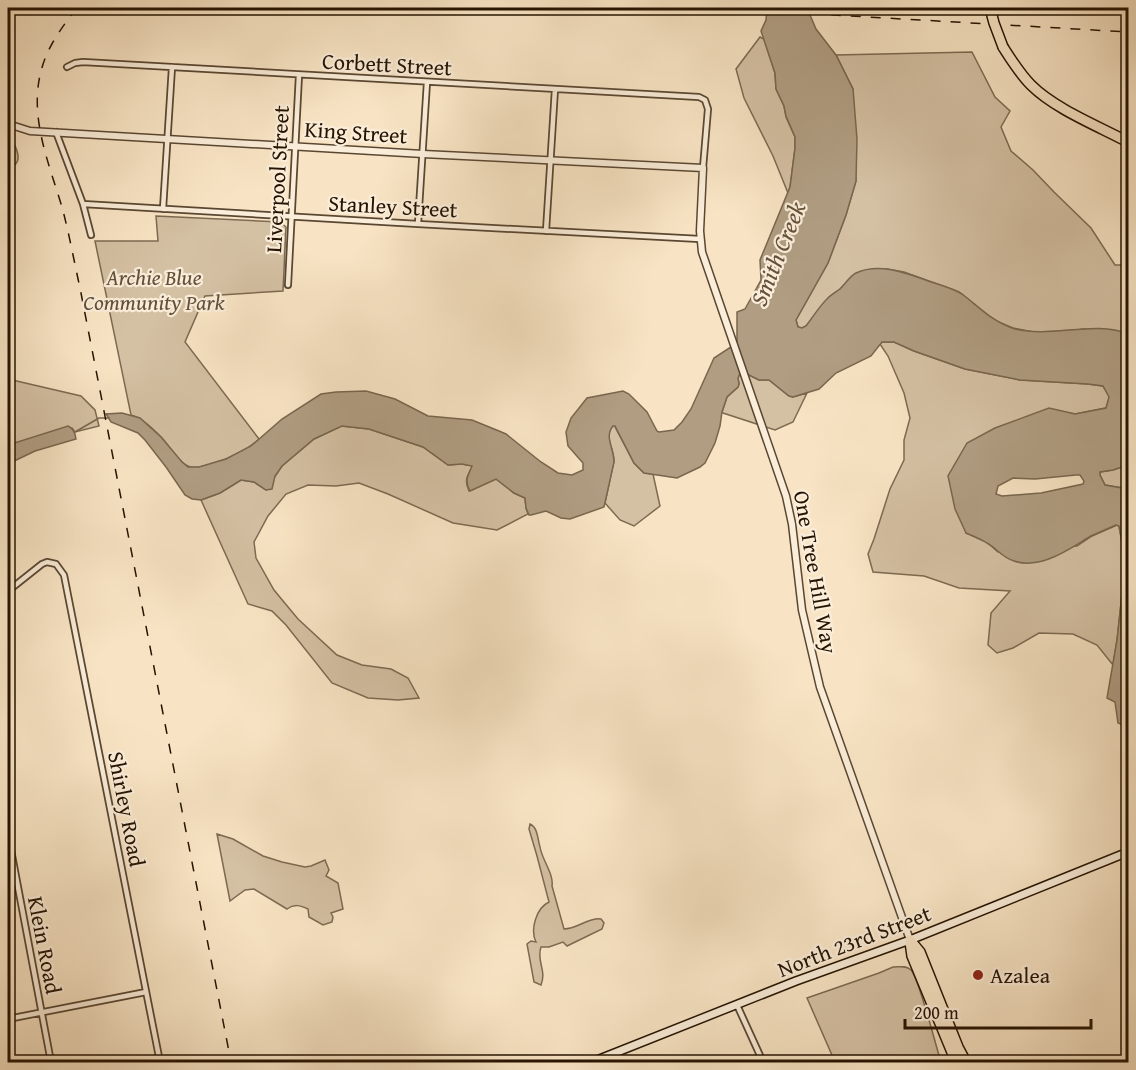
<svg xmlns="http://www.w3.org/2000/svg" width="1136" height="1070" viewBox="0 0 1136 1070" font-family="'Gentium Book Plus',serif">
	<rect width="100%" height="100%" fill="#f8e4c4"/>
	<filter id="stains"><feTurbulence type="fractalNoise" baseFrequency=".00333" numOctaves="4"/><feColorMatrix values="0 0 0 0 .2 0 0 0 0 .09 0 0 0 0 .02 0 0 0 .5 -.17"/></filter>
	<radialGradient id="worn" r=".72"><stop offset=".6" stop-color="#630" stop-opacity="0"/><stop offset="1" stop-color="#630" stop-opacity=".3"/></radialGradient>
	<!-- green -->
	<path fill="#d4c0a3" stroke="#7c6a52" stroke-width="1.5" d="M760,37L764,39L775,73L776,89L784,106L786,117L795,137V148L790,187L788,193L773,156L744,98L736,69Z
		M972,52L995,97L1010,111L1001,127L1011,151L1033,170L1054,192L1091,228L1115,265H1128V334L1123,332L1083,329L1071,331L1033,332L1013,328L994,320L959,292L904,272L887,269L855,274L840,289L829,297L806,326L802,328L798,327L796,320L828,263L846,215L856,181L853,89L836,55Z
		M8,134C12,138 19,152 18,159C18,164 11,168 8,171Z
		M156,216L280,222L286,227L283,291L205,296L185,342L259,439C246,451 231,458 214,463C207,465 198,469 191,467C180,465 169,445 161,437C152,428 143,419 131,415L95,241H158Z
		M882,342H894L914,351L965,369L1020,380L1088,384L1103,386L1110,397L1106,408L1075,414L1049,409L966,533L988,543L998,552L1077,546L1092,536L1117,525L1119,526L1124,553V575L1117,640L1113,665L1097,645L1073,634L1039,633L1013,648L997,653L988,645L991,613L1010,591L959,588L924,576L873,572L868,554L874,539L890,489L904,460V440L910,418L904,393L888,356L880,344Z
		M741,371L759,380H769L789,396L793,397L807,393L793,422L775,430L723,413L722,412L727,397L738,387L739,384L738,378Z
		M8,379L81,396L95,410L99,426L75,432L72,428L8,445Z
		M614,425L634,463L644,473L653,474L660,506L634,526L620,520L605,503L614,461C614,451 608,442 608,431Z
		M341,426L369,429L423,447L448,465L462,464L473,466C467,476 464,480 469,491L496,479L514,493L525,498L526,508L528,514L497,530L453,523L388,494L359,483L336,486L308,485L286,494L268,516L254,542L256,558L274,590L298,619L337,655L362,665L391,669L408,678L419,698L398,700L368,698L332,683L286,625L272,611L248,604L201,500L220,493L241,480L254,482L266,490L282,466L314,439Z
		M1128,465V489L1105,485L1100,475V472L1113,470Z
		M530,824C532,825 533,826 534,827C538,832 538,841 540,847C542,860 554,874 552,886L564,929C577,929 589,917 601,919L604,923L602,929L567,946L563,942L549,947H541C536,961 547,970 541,985L534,982L527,944L531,941L536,942C530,930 536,908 549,902L537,856L529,829Z
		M217,834L233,839L263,856L282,862L305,867L311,866L325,860L329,870L326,876L338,883L343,909L331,913L333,917L332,922L323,925L309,917L308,909C300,905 294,904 287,909L254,889L245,890L230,901Z
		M893,967C899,967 906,965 911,970C919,978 936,1047 941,1062H835L807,998L879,973Z"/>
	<!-- water -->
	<path fill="#b09d82" stroke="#78664e" stroke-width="1.5" fill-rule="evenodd" d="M767,8H813L810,15L816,29L836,55L853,89L857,139L856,181L846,215L828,263L796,320L798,327L802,328L806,326C813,317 820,305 829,297C832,294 836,292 840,289C845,284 850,276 856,273C878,263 903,272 923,279C935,284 951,287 962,294C979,307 994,323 1015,329C1052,338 1095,320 1128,334V465L1113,470L1100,472V475L1105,485L1128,489V727L1118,723L1115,702L1107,698L1117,640L1124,576V553L1119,526L1116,525C1108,529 1099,532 1091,536C1069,549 1041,570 1014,561C1003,558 996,548 987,543C981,539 973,536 966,533L955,509L948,476L967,443L995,428L1049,408L1075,414L1106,408L1109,397L1103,386L1088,384L1020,380L965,369L914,351L894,342H882L871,356L836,373L819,389L793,397L789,396L769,380H759L741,371L738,378L739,384L738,387L727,397L722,412L720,426L715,443L705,463L700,467L677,478L644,473L634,463L615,426H613C604,437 614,448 614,462L604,507L570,519L561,518L546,511L531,515H529L526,508L525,498L514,493L496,479L470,491C464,480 468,476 472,466L462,464L448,465L423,447L369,429L342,426L314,439L282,466L275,476L272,489L266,490L254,482L241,480L220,493L201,500L192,499L185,495L166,467L145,440L138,433L111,422L106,414L122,413L140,418L161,437L182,462L188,467H199L226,459L251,446L282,419L321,394L336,392L366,391L395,399L428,416L472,420L499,431L506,434L541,462L558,473L572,475L583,470V463L568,446L566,432L571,418L587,398L623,391L629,394L647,412L657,431L659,432L674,430L682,422L691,409L714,358L737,343V312L745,309L761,280L760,260L790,187L795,148V137L786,116L784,106L776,89L775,73L761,31L766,20ZM1076,475H1080L1084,481L1083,484L1041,493L1002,496L996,494L998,486L1013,478L1035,479Z
		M68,426C74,429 75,433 76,439L35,451L8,464V445Z"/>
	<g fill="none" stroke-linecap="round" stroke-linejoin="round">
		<!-- stream -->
		<path stroke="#78664e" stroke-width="1.5" d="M75,432L99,418H109"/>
		<!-- minor casing -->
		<g stroke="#5a4732" stroke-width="8">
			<path id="minor" d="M67,67L75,63L83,62L699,97L705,100L708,109L703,168
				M56,132L83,204L91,235
				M83,204L418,224L700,239
				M163,209L172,67
				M418,224L427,82
				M546,231L555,89
				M288,285L299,75
				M8,591L42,564L47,562L56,564L64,575L160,1062
				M8,834L51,1062
				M737,1005L763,1062
				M8,1019L146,992"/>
		</g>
		<!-- tertiary casing -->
		<g stroke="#5a4732" stroke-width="9">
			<path id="tertiary" d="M8,124L30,131L423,154L703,168L700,231L702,252L786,496L792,524L802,610L820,687L910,940"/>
		</g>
		<!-- secondary casing -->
		<g stroke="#251301" stroke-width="10">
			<path id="secondary" d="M592,1062L796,981L910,940L1128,852"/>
		</g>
		<!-- motorway casing -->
		<g stroke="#251301" stroke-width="12">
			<path id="motorway" d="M1003,47C1012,61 1020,74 1031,85C1055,109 1098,126 1128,142
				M910,940L920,952L958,1047L966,1062
				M910,942L912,956L956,1062"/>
		</g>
		<!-- minor -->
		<use href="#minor" stroke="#faedd9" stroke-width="4.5"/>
		<!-- tertiary -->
		<use href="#tertiary" stroke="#faedd9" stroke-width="6"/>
		<!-- secondary -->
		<use href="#secondary" stroke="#faedd9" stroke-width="7"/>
		<!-- motorway -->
		<use href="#motorway" stroke="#f8e4c4" stroke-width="9"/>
		<!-- rail -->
		<path stroke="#251301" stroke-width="1.5" stroke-dasharray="10 10" stroke-linecap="butt" d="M77,8C68,19 60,30 53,42C21,98 45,151 62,207C69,233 74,261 80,288L231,1062
			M731,8L764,11L1128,32"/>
		<!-- motorway-bridge casing -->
		<g stroke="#251301" stroke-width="12" stroke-linecap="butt">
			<path id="motorway-bridge" d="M990,8L994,23L1003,47"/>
		</g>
		<!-- motorway-bridge -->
		<use href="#motorway-bridge" stroke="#f8e4c4" stroke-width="9"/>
	</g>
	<!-- markers -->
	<circle fill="#8f2418" stroke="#faedd9" stroke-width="2" cx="978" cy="975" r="6"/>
	<g text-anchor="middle" stroke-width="4.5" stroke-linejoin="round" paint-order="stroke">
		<!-- street labels -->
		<g font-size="22" fill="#251301" stroke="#faedd9">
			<text transform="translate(387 64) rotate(3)" y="8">Corbett Street</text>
			<text transform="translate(356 132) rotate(4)" y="8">King Street</text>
			<text transform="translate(277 179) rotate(-87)" y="8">Liverpool Street</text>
			<text transform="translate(393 206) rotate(3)" y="8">Stanley Street</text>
			<text transform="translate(816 572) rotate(80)" y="8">One Tree Hill Way</text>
			<text transform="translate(127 809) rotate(79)" y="8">Shirley Road</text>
			<text transform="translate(854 941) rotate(-21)" y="8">North 23rd Street</text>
			<text transform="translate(45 945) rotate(79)" y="8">Klein Road</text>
		</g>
		<!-- park labels -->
		<g font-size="22" font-style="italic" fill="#62503a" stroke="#faedd9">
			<text x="154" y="285">Archie Blue<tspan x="154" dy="25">Community Park</tspan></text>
		</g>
		<!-- poi labels -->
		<g font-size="22" fill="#251301" stroke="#faedd9" text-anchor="start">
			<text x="990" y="983">Azalea</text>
		</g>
		<!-- water labels -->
		<g font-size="24" font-style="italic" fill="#64513b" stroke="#faedd9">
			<text transform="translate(778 254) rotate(-68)" y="8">Smith Creek</text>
		</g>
	</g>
	<!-- margin -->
	<rect width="1136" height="1070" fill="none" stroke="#f8e4c4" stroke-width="30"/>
	<rect x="9" y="9" width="1118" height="1052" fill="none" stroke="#251301" stroke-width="3"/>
	<rect x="15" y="15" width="1106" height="1040" fill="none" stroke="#251301" stroke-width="1.5"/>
	<!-- scale -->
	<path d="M905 1019v9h186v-9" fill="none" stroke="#251301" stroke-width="3"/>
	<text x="914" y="1019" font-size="18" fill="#251301" stroke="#faedd9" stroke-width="4.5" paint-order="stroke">200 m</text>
	<rect width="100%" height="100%" filter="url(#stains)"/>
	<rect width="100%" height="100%" fill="url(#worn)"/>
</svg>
